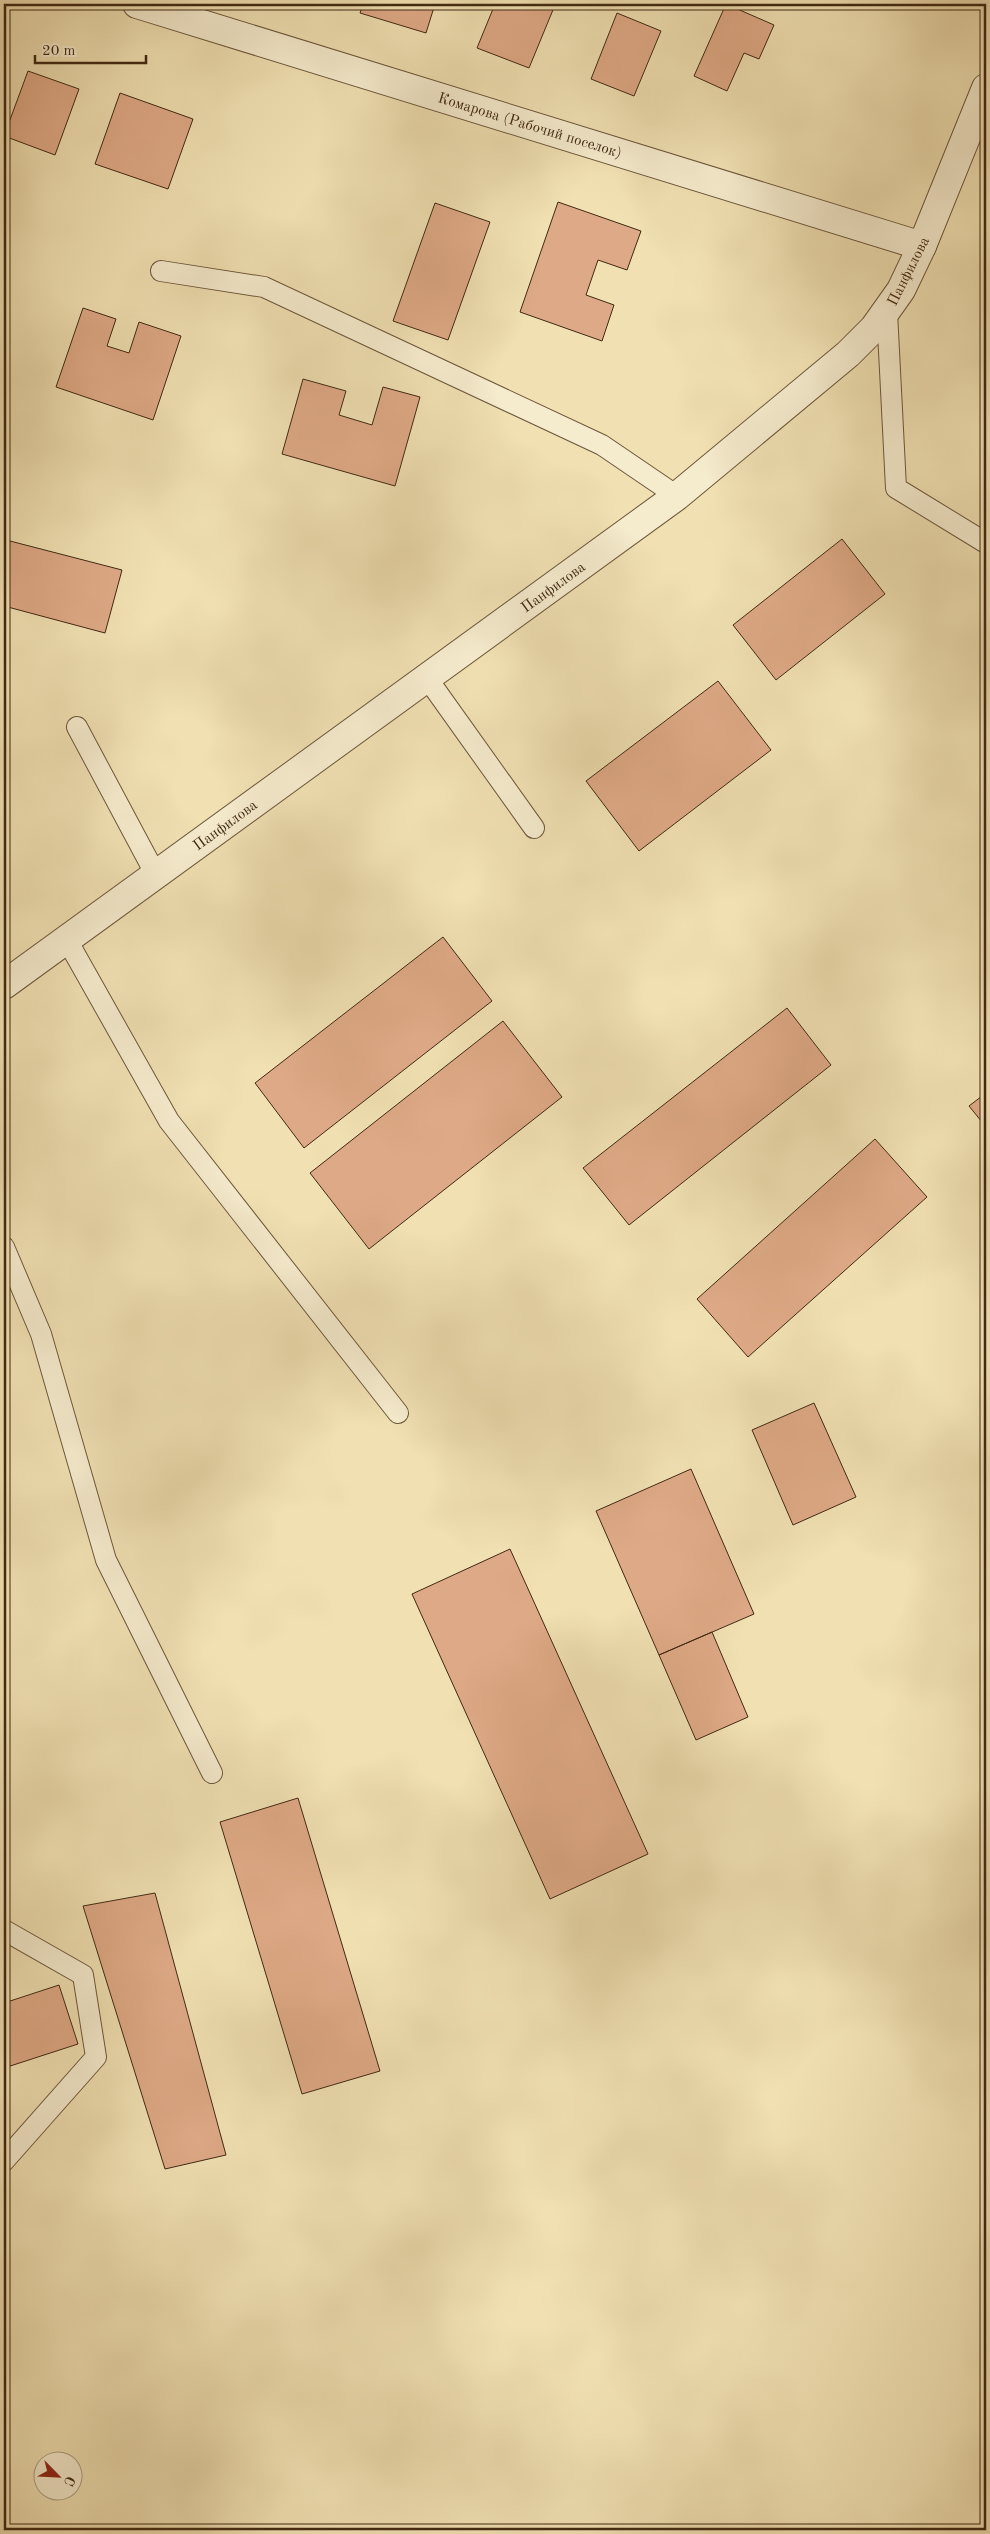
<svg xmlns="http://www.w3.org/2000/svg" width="990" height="2534" viewBox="0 0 990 2534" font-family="'Old Standard TT',serif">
	<rect width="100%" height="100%" fill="#f0e0b2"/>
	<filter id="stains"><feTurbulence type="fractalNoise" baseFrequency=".004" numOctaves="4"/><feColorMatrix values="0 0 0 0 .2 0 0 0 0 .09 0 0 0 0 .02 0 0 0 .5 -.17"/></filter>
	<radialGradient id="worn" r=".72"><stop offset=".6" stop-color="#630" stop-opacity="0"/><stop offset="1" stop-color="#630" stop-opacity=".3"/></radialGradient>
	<!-- building -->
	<path fill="#dea986" stroke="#412913" d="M363,4H435L426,33L360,13Z
		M495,4L555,5L529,68L477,48Z
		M726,4L774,25L759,59L744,53L727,91L694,76Z
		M617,13L661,31L634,96L591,79Z
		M28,71L79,89L55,155L4,136Z
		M120,93L193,119L168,189L95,164Z
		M558,202L641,231L627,270L598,260L586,295L614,305L602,341L520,312Z
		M435,203L490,222L448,340L393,321Z
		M83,308L116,319L107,346L129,353L139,322L181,336L153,420L56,387Z
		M303,379L346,391L339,415L372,425L383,387L420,397L395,486L282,454Z
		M842,539L885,594L776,680L733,625Z
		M10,541L122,570L105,633L4,606V562Z
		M718,681L771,750L639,851L586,781Z
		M443,937L492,1001L304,1148L255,1083Z
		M787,1008L831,1065L629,1225L583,1168Z
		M503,1021L562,1097L369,1249L310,1173Z
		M986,1093V1127L969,1106Z
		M875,1139L927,1197L748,1357L697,1299Z
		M814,1403L856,1497L793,1525L752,1430Z
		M691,1469L754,1614L659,1655L596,1511Z
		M510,1549L648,1854L550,1899L412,1594Z
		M712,1632L748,1717L696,1740L659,1655Z
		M298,1798L380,2071L302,2094L220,1822Z
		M155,1893L226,2155L165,2169L83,1906Z
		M59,1985L78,2044L4,2068V2003Z"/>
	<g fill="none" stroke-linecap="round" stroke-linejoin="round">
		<!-- service casing -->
		<g stroke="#6d573b" stroke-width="22">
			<path id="service" d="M161,271L264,287L602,445L677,496
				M887,312L896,488L986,543
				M427,678L534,828
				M77,727L156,875
				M67,940L169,1121L398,1413
				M4,1247L41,1334L106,1560L212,1773
				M4,1930L83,1975L96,2057L4,2161"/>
		</g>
		<!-- minor casing -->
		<g stroke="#6d573b" stroke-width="30">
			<path id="minor" d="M137,4L922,246"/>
		</g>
		<!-- tertiary casing -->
		<g stroke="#6d573b" stroke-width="30">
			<path id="tertiary" d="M4,985L677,496L848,354L874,328L901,290L922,246L986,88"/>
		</g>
		<!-- service -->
		<use href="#service" stroke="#f5ebcd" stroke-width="20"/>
		<!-- minor -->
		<use href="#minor" stroke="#f5ebcd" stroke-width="28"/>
		<!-- tertiary -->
		<use href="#tertiary" stroke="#f5ebcd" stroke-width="28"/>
	</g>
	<g text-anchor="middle" stroke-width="5" stroke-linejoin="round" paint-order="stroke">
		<!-- street labels -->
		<g font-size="15" fill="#412913" stroke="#f5ebcd">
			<text transform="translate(530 125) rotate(17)" y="5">Комарова (Рабочий поселок)</text>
			<text transform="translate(908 271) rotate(-63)" y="5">Панфилова</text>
			<text transform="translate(553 587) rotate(-36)" y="5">Панфилова</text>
			<text transform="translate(225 825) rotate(-36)" y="5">Панфилова</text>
		</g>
	</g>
	<!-- margin -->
	<rect width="990" height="2534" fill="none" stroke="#f0e0b2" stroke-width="20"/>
	<rect x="5" y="5" width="980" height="2524" fill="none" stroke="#412913" stroke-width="2.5"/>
	<rect x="10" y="10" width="970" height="2514" fill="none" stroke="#412913"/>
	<!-- north arrow -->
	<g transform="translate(58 2476) rotate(114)"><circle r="24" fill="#f5ebcd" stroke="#ad9d83"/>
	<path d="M0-4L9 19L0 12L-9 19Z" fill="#8f2418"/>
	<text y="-8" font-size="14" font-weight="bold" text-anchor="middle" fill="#412913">С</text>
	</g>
	<!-- scale -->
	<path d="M35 55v8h111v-8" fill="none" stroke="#412913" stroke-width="2.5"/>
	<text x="42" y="55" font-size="15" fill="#412913" stroke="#f5ebcd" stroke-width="4" paint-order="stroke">20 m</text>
	<rect width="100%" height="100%" filter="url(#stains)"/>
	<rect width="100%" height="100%" fill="url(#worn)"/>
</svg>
